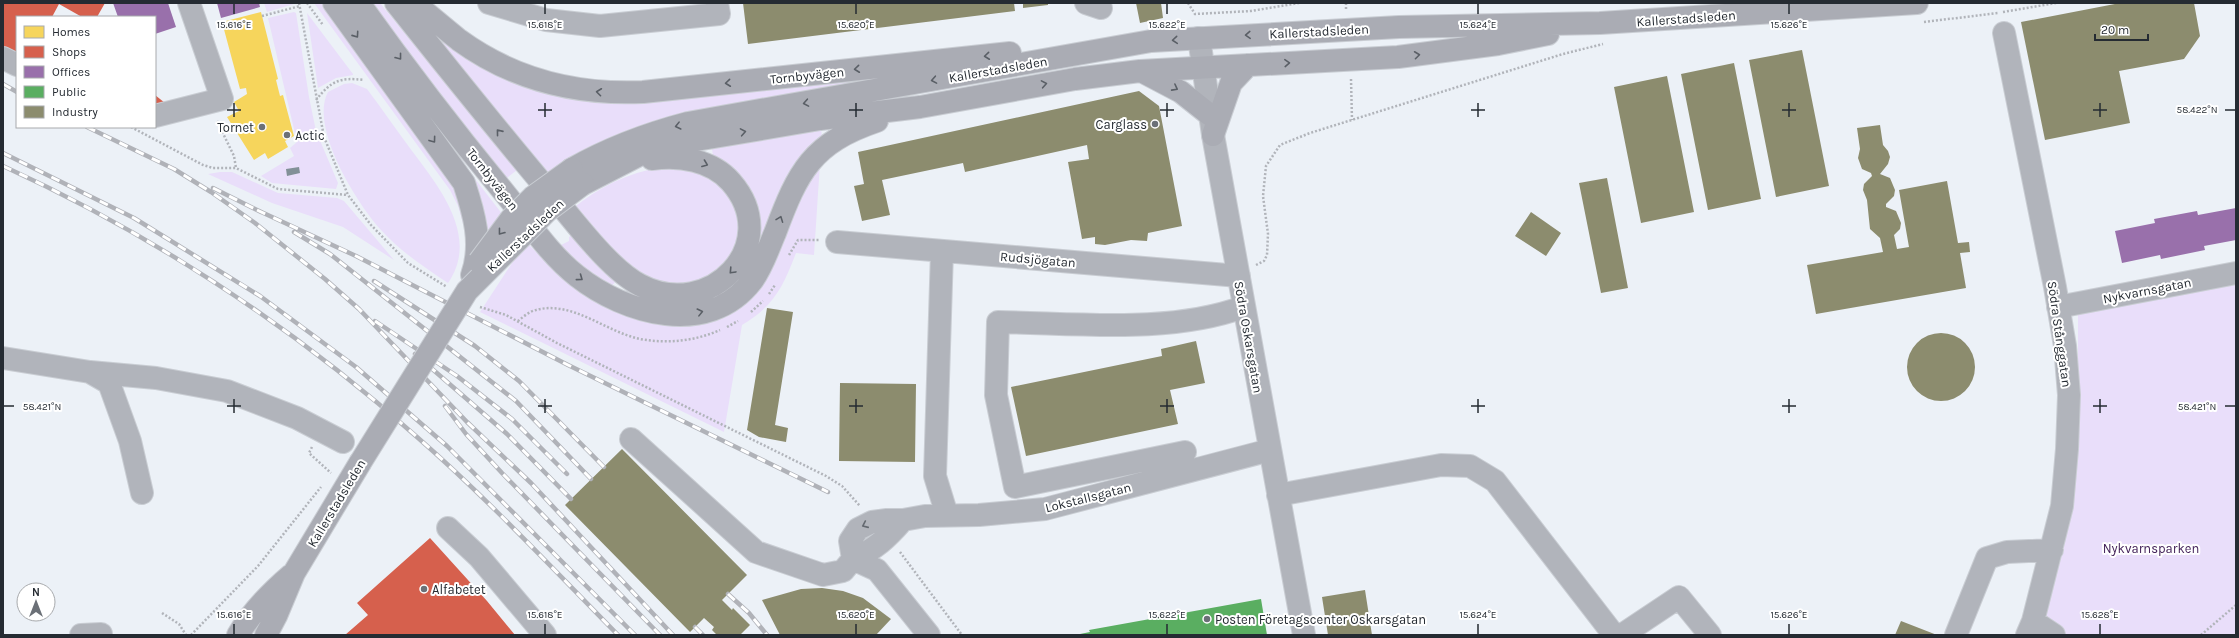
<svg xmlns="http://www.w3.org/2000/svg" width="2239" height="638" viewBox="0 0 2239 638" font-family="Karla,sans-serif">
	<rect width="100%" height="100%" fill="#ecf1f7"/>
	<!-- green -->
	<path fill="#e9defa" d="M264,3H294V4L267,12Z
		M314,3H322L456,188L463,208L466,234L458,206L450,190Z
		M369,3H380L517,170L504,180Z
		M410,9L458,53L482,67L541,91L576,100L610,102L1012,57L549,175Z
		M294,12L296,13L309,97L316,131L338,183L336,189L272,183L261,176L294,156L290,148L297,142L268,18Z
		M307,13L353,74V75L336,78L318,88Z
		M352,83L367,89C383,110 397,131 412,151C439,187 480,237 448,283C424,267 401,252 381,230C357,204 309,127 328,92L344,84Z
		M427,117L503,215L486,233Z
		M821,128L822,138L764,236L757,234L713,157L712,148Z
		M820,163L814,255L796,253C783,287 774,306 742,325L724,432L480,312L514,260L528,244C586,302 666,359 744,303L807,179Z
		M662,167L697,169L723,185L737,208L739,233L734,252L724,268L696,284L664,285L629,268L572,209C599,187 627,173 662,167Z
		M220,172H232L278,193L337,198L344,201L394,260L343,227L272,203L208,174Z
		M573,234L617,280L609,289L557,247L569,241V237Z
		M2236,283V635H2040L2061,558L2071,512L2078,397V311Z"/>
	<!-- homes -->
	<path fill="#f6d55c" d="M261,12L278,79L276,80L280,96L283,95L294,136L285,141L288,147L268,159L265,153L254,160L227,117L239,111L234,102L247,94L246,88L240,89L222,22Z"/>
	<!-- shops -->
	<path fill="#d6604d" d="M3,3H105L97,17H82L59,4L52,17H17V59L3,52Z
		M155,95L165,103L155,105Z
		M430,538L487,601L515,635H345L368,615L357,603Z"/>
	<!-- offices -->
	<path fill="#9970ab" d="M113,3H168L176,27L155,34V17H118Z
		M217,3H259L260,7L221,18Z
		M2236,208V240L2204,246L2205,250L2161,259L2160,255L2122,263L2115,231L2155,223L2154,219L2197,211L2198,215Z"/>
	<!-- public -->
	<path fill="#5aae61" d="M1261,599L1267,635H1075L1090,632L1089,630Z"/>
	<!-- industry -->
	<path fill="#8c8c6e" d="M743,3H1014L1015,11L748,44Z
		M1023,3H1048V5L1023,8Z
		M1136,3H1161L1163,18L1140,23Z
		M2120,3H2194L2200,36L2184,59L2119,71L2130,123L2045,140L2021,22Z
		M1802,50L1829,186L1776,197L1749,60Z
		M1734,63L1761,199L1708,210L1681,74Z
		M1667,76L1694,212L1641,223L1614,87Z
		M1139,91L1159,106L1182,226L1148,233L1147,241L1131,240L1105,245L1095,244V237L1082,239L1068,162L1089,159L1087,145L965,172L963,163L882,180L890,215L862,221L854,186L864,184L858,152Z
		M1880,125L1883,145L1888,151L1890,157L1888,164L1880,174L1890,178L1895,190L1894,196L1886,204V207L1896,211L1901,223L1900,229L1894,235L1897,249L1909,247L1899,190L1947,181L1958,243L1969,242L1970,252L1960,253L1966,288L1816,314L1807,265L1883,252L1880,238L1870,229L1867,200L1863,190L1864,184L1872,176L1871,173L1862,169L1858,158L1860,149L1857,128Z
		M1607,178L1628,288L1601,293L1579,183Z
		M1531,212L1561,233L1546,256L1515,236Z
		M767,308L793,312L775,425L788,428L786,442L759,437L747,430Z
		M1907 367a34 34 0 1 1 68 0a34 34 0 1 1-68 0Z
		M1196,341L1205,383L1170,390L1178,424L1026,456L1011,387L1162,356L1161,349Z
		M840,383L916,384L915,462L839,461Z
		M622,449L747,575L722,600L732,610L733,608L750,625L740,635H717L712,630L714,627L704,618L690,632L565,505Z
		M822,588L843,591L863,598L891,619L876,635H780L762,600L801,589Z
		M1365,590L1372,635H1328L1322,597Z
		M1901,621L1937,635H1895Z"/>
	<!-- building -->
	<path fill="#829097" d="M299,167L300,173L287,176L286,169Z"/>
	<g fill="none" stroke-linecap="round" stroke-linejoin="round">
		<!-- minor casing -->
		<g stroke="#c9cdd3" stroke-width="24">
			<path id="minor" d="M489,3L546,20L600,26L719,14L717,3
				M1086,3L1101,8
				M2004,33L2055,287L2065,346L2069,395L2067,449L2062,506L2033,621L2027,635
				M1199,38L1213,135L1304,635
				M3,58L17,65
				M155,116L222,99L189,3
				M837,242L1239,276
				M942,251L935,476L947,515
				M2058,307L2236,273
				M3,358L90,372L109,383L130,441L142,493
				M90,372L156,378L227,391L297,418L343,442
				M631,439L756,552L823,575L843,571L853,559
				M1185,452L1015,487L996,395L998,322C1076,323 1170,334 1243,307
				M1278,495L1441,465L1470,466L1495,481L1614,635
				M448,528L479,557L545,635
				M853,559L850,541L858,529L872,522L887,520H903L925,516L979,515L1045,509L1270,450
				M853,559L877,570L929,635
				M853,559C876,549 887,538 903,520
				M2033,621L2054,635
				M81,635L101,634
				M1622,635L1679,597L1710,635
				M1956,635L1987,558L2007,552L2052,550"/>
		</g>
		<!-- major casing -->
		<g stroke="#c9cdd3" stroke-width="24">
			<path id="major" d="M334,3L464,183C474,213 483,244 472,275
				M359,3C406,69 456,134 507,196C529,223 550,255 577,276C625,314 708,338 752,281C763,266 768,249 775,233C798,171 812,143 877,121
				M396,3C449,70 502,136 557,201C578,226 611,270 640,285C710,322 785,244 731,182C712,160 679,155 652,159
				M414,3C429,15 444,28 459,40C514,80 576,95 643,92L1010,53
				M1143,72L1181,92L1210,115
				M1213,135L1231,83L1248,65
				M572,169C609,148 646,134 688,123L1151,41L1399,27L1600,23L1917,3
				M583,184L649,150L690,141L820,119L920,107L1075,79L1140,71L1398,57L1498,44L1548,34
				M238,635C252,611 270,593 291,575
				M266,635L276,616L294,573L360,463"/>
		</g>
		<!-- path -->
		<path stroke="#b1b4ba" stroke-width="2.5" stroke-dasharray="2 2" stroke-linecap="butt" d="M299,3L324,137L348,195L371,225L408,263L447,287
			M307,3L323,25
			M1188,3L1195,14L1251,11L1299,3
			M1346,3V10
			M2003,12L2056,3
			M262,16L300,6
			M1924,22L1998,13
			M217,28L223,26
			M1351,79L1352,120
			M316,100C331,81 340,77 364,80
			M217,121L234,156L236,168
			M131,127L203,165L213,168H236L278,189L348,195
			M789,255L798,240H819
			M1256,265L1264,261L1267,255L1268,234L1263,196L1266,166L1280,145L1310,133L1563,54L1603,44
			M769,294L775,285
			M480,307L506,315L557,343L826,476L842,486L860,506
			M751,312L763,301
			M518,321C523,317 530,311 536,310C572,300 606,332 640,339C668,344 695,341 720,330
			M727,327L738,321
			M312,447L309,453L331,473
			M900,552L962,635
			M162,613L179,624L186,635
			M191,635L258,566L321,487
			M2201,635L2236,605"/>
		<!-- minor -->
		<use href="#minor" stroke="#b1b4bb" stroke-width="22"/>
		<!-- major -->
		<use href="#major" stroke="#aaacb4" stroke-width="22"/>
		<!-- rail casing -->
		<g stroke="#b0b2b8" stroke-width="4.5">
			<path id="rail" d="M3,84L17,92
				M87,127L174,169L211,192L255,223L325,279L359,309L467,422L531,483L673,635
				M3,153L134,218L260,296L356,367L447,446L635,635
				M3,166C154,235 293,327 417,437C488,499 552,568 618,635
				M213,188L261,212
				M257,210L356,256L568,365L828,492
				M294,232L330,254L516,401L591,479
				M374,281L475,346L519,381L604,467
				M375,321L457,376L512,419L567,474
				M415,354L507,434L571,499
				M445,406L466,434L502,473L660,635
				M728,594L749,613L767,635
				M695,627L703,635"/>
		</g>
		<!-- rail -->
		<use href="#rail" stroke="#fff" stroke-width="3" stroke-dasharray="9" stroke-linecap="butt"/>
		<!-- major-bridge casing -->
		<g stroke="#c9cdd3" stroke-width="24" stroke-linecap="butt">
			<path id="major-bridge" d="M479,262L511,219L533,197L572,169
				M360,463L467,291L547,211L583,184"/>
		</g>
		<!-- major-bridge -->
		<use href="#major-bridge" stroke="#aaacb4" stroke-width="22"/>
	</g>
	<!-- one-way arrows -->
	<defs><path id="oneway-chevron" d="M-2-3.5L2.5 0L-2 3.5" fill="none" stroke-width="1.6" stroke-linecap="round" stroke-linejoin="round"/></defs>
	<g stroke="#5a5f66">
		<use href="#oneway-chevron" transform="translate(356 35) rotate(55)"/>
		<use href="#oneway-chevron" transform="translate(1248 35) rotate(177)"/>
		<use href="#oneway-chevron" transform="translate(1175 40) rotate(175)"/>
		<use href="#oneway-chevron" transform="translate(1417 55) rotate(-7)"/>
		<use href="#oneway-chevron" transform="translate(987 56) rotate(174)"/>
		<use href="#oneway-chevron" transform="translate(399 57) rotate(52)"/>
		<use href="#oneway-chevron" transform="translate(1287 63) rotate(-3)"/>
		<use href="#oneway-chevron" transform="translate(857 69) rotate(174)"/>
		<use href="#oneway-chevron" transform="translate(934 80) rotate(170)"/>
		<use href="#oneway-chevron" transform="translate(728 83) rotate(174)"/>
		<use href="#oneway-chevron" transform="translate(1044 84) rotate(-10)"/>
		<use href="#oneway-chevron" transform="translate(1175 88) rotate(28)"/>
		<use href="#oneway-chevron" transform="translate(599 92) rotate(-173)"/>
		<use href="#oneway-chevron" transform="translate(806 103) rotate(170)"/>
		<use href="#oneway-chevron" transform="translate(678 126) rotate(166)"/>
		<use href="#oneway-chevron" transform="translate(499 132) rotate(-129)"/>
		<use href="#oneway-chevron" transform="translate(743 132) rotate(-10)"/>
		<use href="#oneway-chevron" transform="translate(433 140) rotate(54)"/>
		<use href="#oneway-chevron" transform="translate(705 164) rotate(21)"/>
		<use href="#oneway-chevron" transform="translate(780 219) rotate(-69)"/>
		<use href="#oneway-chevron" transform="translate(501 232) rotate(128)"/>
		<use href="#oneway-chevron" transform="translate(732 271) rotate(133)"/>
		<use href="#oneway-chevron" transform="translate(580 278) rotate(36)"/>
		<use href="#oneway-chevron" transform="translate(700 312) rotate(-14)"/>
	</g>
	<use stroke="#646970" href="#oneway-chevron" transform="translate(865 525) rotate(156)"/>
	<!-- ticks -->
	<path fill="none" stroke="#252b32" stroke-width="1.5" d="M234,4V14M545,4V14M856,4V14M1167,4V14M1478,4V14M1789,4V14M234,103V117M545,103V117M856,103V117M1167,103V117M1478,103V117M1789,103V117M2100,103V117M227,110H241M538,110H552M849,110H863M1160,110H1174M1471,110H1485M1782,110H1796M2093,110H2107M2225,110H2235M234,399V413M545,399V413M856,399V413M1167,399V413M1478,399V413M1789,399V413M2100,399V413M4,406H14M227,406H241M538,406H552M849,406H863M1160,406H1174M1471,406H1485M1782,406H1796M2093,406H2107M2225,406H2235M234,624V634M545,624V634M856,624V634M1167,624V634M1478,624V634M1789,624V634M2100,624V634"/>
	<!-- markers -->
	<g fill="#6b7077" stroke="#fff" stroke-width="1.5">
		<circle cx="1155" cy="124" r="4"/>
		<circle cx="262" cy="127" r="4"/>
		<circle cx="287" cy="135" r="4"/>
		<circle cx="424" cy="589" r="4"/>
		<circle cx="1207" cy="619" r="4"/>
	</g>
	<g text-anchor="middle" stroke-width="4" stroke-linejoin="round" paint-order="stroke">
		<!-- street labels -->
		<g font-size="13" fill="#252b32" stroke="#fff">
			<text transform="translate(1686 18) rotate(-4)" y="5">Kallerstadsleden</text>
			<text transform="translate(1319 31) rotate(-3)" y="5">Kallerstadsleden</text>
			<text transform="translate(998 69) rotate(-10)" y="5">Kallerstadsleden</text>
			<text transform="translate(807 75) rotate(-6)" y="5">Tornbyvägen</text>
			<text transform="translate(493 179) rotate(52)" y="5">Tornbyvägen</text>
			<text transform="translate(525 235) rotate(-43)" y="5">Kallerstadsleden</text>
			<text transform="translate(1038 259) rotate(5)" y="5">Rudsjögatan</text>
			<text transform="translate(2147 290) rotate(-11)" y="5">Nykvarnsgatan</text>
			<text transform="translate(2060 334) rotate(82)" y="5">Södra Stånggatan</text>
			<text transform="translate(1249 337) rotate(80)" y="5">Södra Oskarsgatan</text>
			<text transform="translate(1088 497) rotate(-14)" y="5">Lokstallsgatan</text>
			<text transform="translate(336 503) rotate(-59)" y="5">Kallerstadsleden</text>
		</g>
		<!-- poi labels -->
		<g font-size="13" fill="#252b32" stroke="#fff" text-anchor="start">
			<text x="1147" y="129" text-anchor="end">Carglass</text>
			<text x="254" y="132" text-anchor="end">Tornet</text>
			<text x="295" y="140">Actic</text>
			<text x="432" y="594">Alfabetet</text>
			<text x="1215" y="624">Posten Företagscenter Oskarsgatan</text>
		</g>
		<!-- park labels -->
		<g font-size="13" fill="#432259" stroke="#fff">
			<text x="2151" y="553">Nykvarnsparken</text>
		</g>
	</g>
	<g font-size="10" text-anchor="middle" fill="#252b32" stroke="#fff" stroke-width="4" stroke-linejoin="round" paint-order="stroke">
		<text x="234" y="28">15.616°E</text>
		<text x="545" y="28">15.618°E</text>
		<text x="856" y="28">15.620°E</text>
		<text x="1167" y="28">15.622°E</text>
		<text x="1478" y="28">15.624°E</text>
		<text x="1789" y="28">15.626°E</text>
		<text x="2197" y="113">58.422°N</text>
		<text x="42" y="410">58.421°N</text>
		<text x="2197" y="410">58.421°N</text>
		<text x="234" y="618">15.616°E</text>
		<text x="545" y="618">15.618°E</text>
		<text x="856" y="618">15.620°E</text>
		<text x="1167" y="618">15.622°E</text>
		<text x="1478" y="618">15.624°E</text>
		<text x="1789" y="618">15.626°E</text>
		<text x="2100" y="618">15.628°E</text>
	</g>
	<!-- border -->
	<rect width="2239" height="638" fill="none" stroke="#252b32" stroke-width="8"/>
	<!-- legend -->
	<rect x="16" y="16" width="140" height="112" fill="#ffffff" stroke="#a8aaad"/>
	<rect x="24" y="26" width="20" height="12" fill="#f6d55c" stroke="#a8aaad"/>
	<text x="52" y="36" font-size="12" fill="#252b32">Homes</text>
	<rect x="24" y="46" width="20" height="12" fill="#d6604d" stroke="#a8aaad"/>
	<text x="52" y="56" font-size="12" fill="#252b32">Shops</text>
	<rect x="24" y="66" width="20" height="12" fill="#9970ab" stroke="#a8aaad"/>
	<text x="52" y="76" font-size="12" fill="#252b32">Offices</text>
	<rect x="24" y="86" width="20" height="12" fill="#5aae61" stroke="#a8aaad"/>
	<text x="52" y="96" font-size="12" fill="#252b32">Public</text>
	<rect x="24" y="106" width="20" height="12" fill="#8c8c6e" stroke="#a8aaad"/>
	<text x="52" y="116" font-size="12" fill="#252b32">Industry</text>
	<!-- north arrow -->
	<g transform="translate(36 602)"><circle r="19" fill="#ffffff" stroke="#a8aaad"/>
	<path d="M0-3L7 15L0 10L-7 15Z" fill="#6b7077"/>
	<text y="-6" font-size="11" font-weight="bold" text-anchor="middle" fill="#252b32">N</text>
	</g>
	<!-- scale -->
	<path d="M2095 34v6h53v-6" fill="none" stroke="#252b32" stroke-width="2"/>
	<text x="2101" y="34" font-size="12" fill="#252b32" stroke="#ffffff" stroke-width="3" paint-order="stroke">20 m</text>
</svg>
